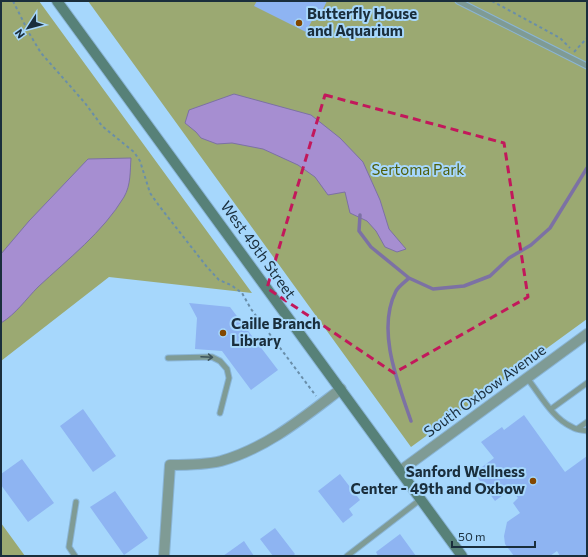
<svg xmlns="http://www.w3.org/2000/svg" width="588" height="557" viewBox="0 0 588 557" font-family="Commissioner,sans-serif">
	<rect width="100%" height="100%" fill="#a6d7fc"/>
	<!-- green -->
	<path fill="#9ba972" d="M1,1H39L252,293L109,277L1,361Z
		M88,1H587V319L411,447Z
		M1,523L25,556H1Z"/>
	<!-- water -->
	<path fill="#a68ed1" stroke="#7c71a4" d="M234,94L311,115L340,138L363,162L380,200L389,229L406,249L397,252L385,247L376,231L367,221L350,213L345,192L328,195L315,177L298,165L263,149L232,143L217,144L201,138L196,132L185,123L189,110Z
		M131,158C130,171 131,185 124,197C103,232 68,259 38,287C26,299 16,314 1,323V254L29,221L88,159Z"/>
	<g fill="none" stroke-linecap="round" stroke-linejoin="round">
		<!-- stream -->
		<path stroke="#7c71a4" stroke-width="3.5" d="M360,215L359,231L371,247L409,278L433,289L464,286L490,276L509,258L531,245L550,228L587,168
			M409,278C405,282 399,286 396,291C376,330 398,383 411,421"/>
	</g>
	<!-- building -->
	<path fill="#8eb4f2" d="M257,1H327L321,13L317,11L306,32L254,6Z
		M189,303L230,307L278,370L251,390L222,351L195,349L197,318Z
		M83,409L116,456L93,472L60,426Z
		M524,415L565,472L587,456V556H560L557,551L550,556H514L505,544L504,536L507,522L520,513L513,503L518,498L511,489L495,501L474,473L494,458L481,442L502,427L504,430Z
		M22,459L54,503L28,522L1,485V474Z
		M340,474L360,500L349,509L353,515L343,523L318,491Z
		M115,491L148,538L124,555L90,507Z
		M275,528L295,554L293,556H273L260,539Z
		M400,534L416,556H378L376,552Z
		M244,541L254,556H223Z"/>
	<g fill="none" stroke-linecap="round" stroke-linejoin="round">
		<!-- service casing -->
		<g stroke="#8ab5d6" stroke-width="7">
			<path id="service" d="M458,1L587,66
				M168,358L212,357L220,361L227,369L229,378L220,413
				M527,378C540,394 552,418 572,427C576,430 582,430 587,431
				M551,409L587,383
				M577,429L587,422
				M75,556L69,547L76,502
				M347,556L421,499"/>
		</g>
		<!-- minor casing -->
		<g stroke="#8ab5d6" stroke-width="12">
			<path id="minor" d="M164,556L170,465C187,465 205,465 221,461C267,448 304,417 341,389"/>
		</g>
		<!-- tertiary casing -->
		<g stroke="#8ab5d6" stroke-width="12">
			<path id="tertiary" d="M400,471L587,334"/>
		</g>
		<!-- secondary casing -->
		<g stroke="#8ab5d6" stroke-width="12">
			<path id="secondary" d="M57,1L462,556"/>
		</g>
		<!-- path -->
		<path stroke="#698ea9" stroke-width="2" stroke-dasharray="3 3" stroke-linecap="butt" d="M13,1L29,33L41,53L85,103L102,126L134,152L140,161L150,193L160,207L207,267L219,280L231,285L242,293L251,309L316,396
			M492,1L560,38L570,48
			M574,52L587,38"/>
		<!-- service -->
		<use href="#service" stroke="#7f9b95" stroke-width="5"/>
		<!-- minor -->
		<use href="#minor" stroke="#7f9b95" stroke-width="10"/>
		<!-- tertiary -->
		<use href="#tertiary" stroke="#7f9b95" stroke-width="10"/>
		<!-- secondary -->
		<use href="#secondary" stroke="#578178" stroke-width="10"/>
	</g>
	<!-- one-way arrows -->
	<defs><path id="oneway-shaft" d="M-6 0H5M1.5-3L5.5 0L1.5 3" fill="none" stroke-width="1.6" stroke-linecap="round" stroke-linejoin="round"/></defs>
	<use stroke="#3d545b" href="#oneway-shaft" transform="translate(207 357) rotate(3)"/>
	<!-- marked area -->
	<path fill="none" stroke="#c2185b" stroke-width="3" stroke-dasharray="8 5" stroke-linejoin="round" d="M325,95L504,143L528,297L394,373L267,288Z"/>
	<!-- markers -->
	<g fill="#834700" stroke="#a6d7fc" stroke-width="1.5">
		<circle cx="299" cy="23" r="4"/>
		<circle cx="223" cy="333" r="4"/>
		<circle cx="533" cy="481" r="4"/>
	</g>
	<g text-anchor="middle" stroke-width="4" stroke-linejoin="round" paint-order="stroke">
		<!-- poi labels -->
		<g font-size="15" font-weight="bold" fill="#1a2e3c" stroke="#a6d7fc" text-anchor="start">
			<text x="307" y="19">Butterfly House<tspan x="307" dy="17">and Aquarium</tspan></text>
			<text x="231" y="329">Caille Branch<tspan x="231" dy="17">Library</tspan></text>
			<text x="525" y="477" text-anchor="end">Sanford Wellness<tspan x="525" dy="17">Center - 49th and Oxbow</tspan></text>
		</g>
		<!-- park labels -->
		<g font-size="15" fill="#505f0c" stroke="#a6d7fc">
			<text x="418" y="175">Sertoma Park</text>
		</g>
		<!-- street labels -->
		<g font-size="15" fill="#1a2e3c" stroke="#a6d7fc">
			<text transform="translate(258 250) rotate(54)" y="5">West 49th Street</text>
			<text transform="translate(485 391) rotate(-36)" y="5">South Oxbow Avenue</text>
		</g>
	</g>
	<!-- border -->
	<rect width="588" height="557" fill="none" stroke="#1a2e3c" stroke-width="4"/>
	<!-- north arrow -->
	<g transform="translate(28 28) rotate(234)" stroke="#a6d7fc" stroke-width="3" paint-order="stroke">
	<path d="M0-3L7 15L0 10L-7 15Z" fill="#1a2e3c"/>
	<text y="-6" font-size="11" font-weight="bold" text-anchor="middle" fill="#1a2e3c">N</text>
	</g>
	<!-- scale -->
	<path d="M452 541v6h83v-6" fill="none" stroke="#1a2e3c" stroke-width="2"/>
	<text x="458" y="541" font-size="12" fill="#1a2e3c" stroke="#a6d7fc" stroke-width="3" paint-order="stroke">50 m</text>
</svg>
